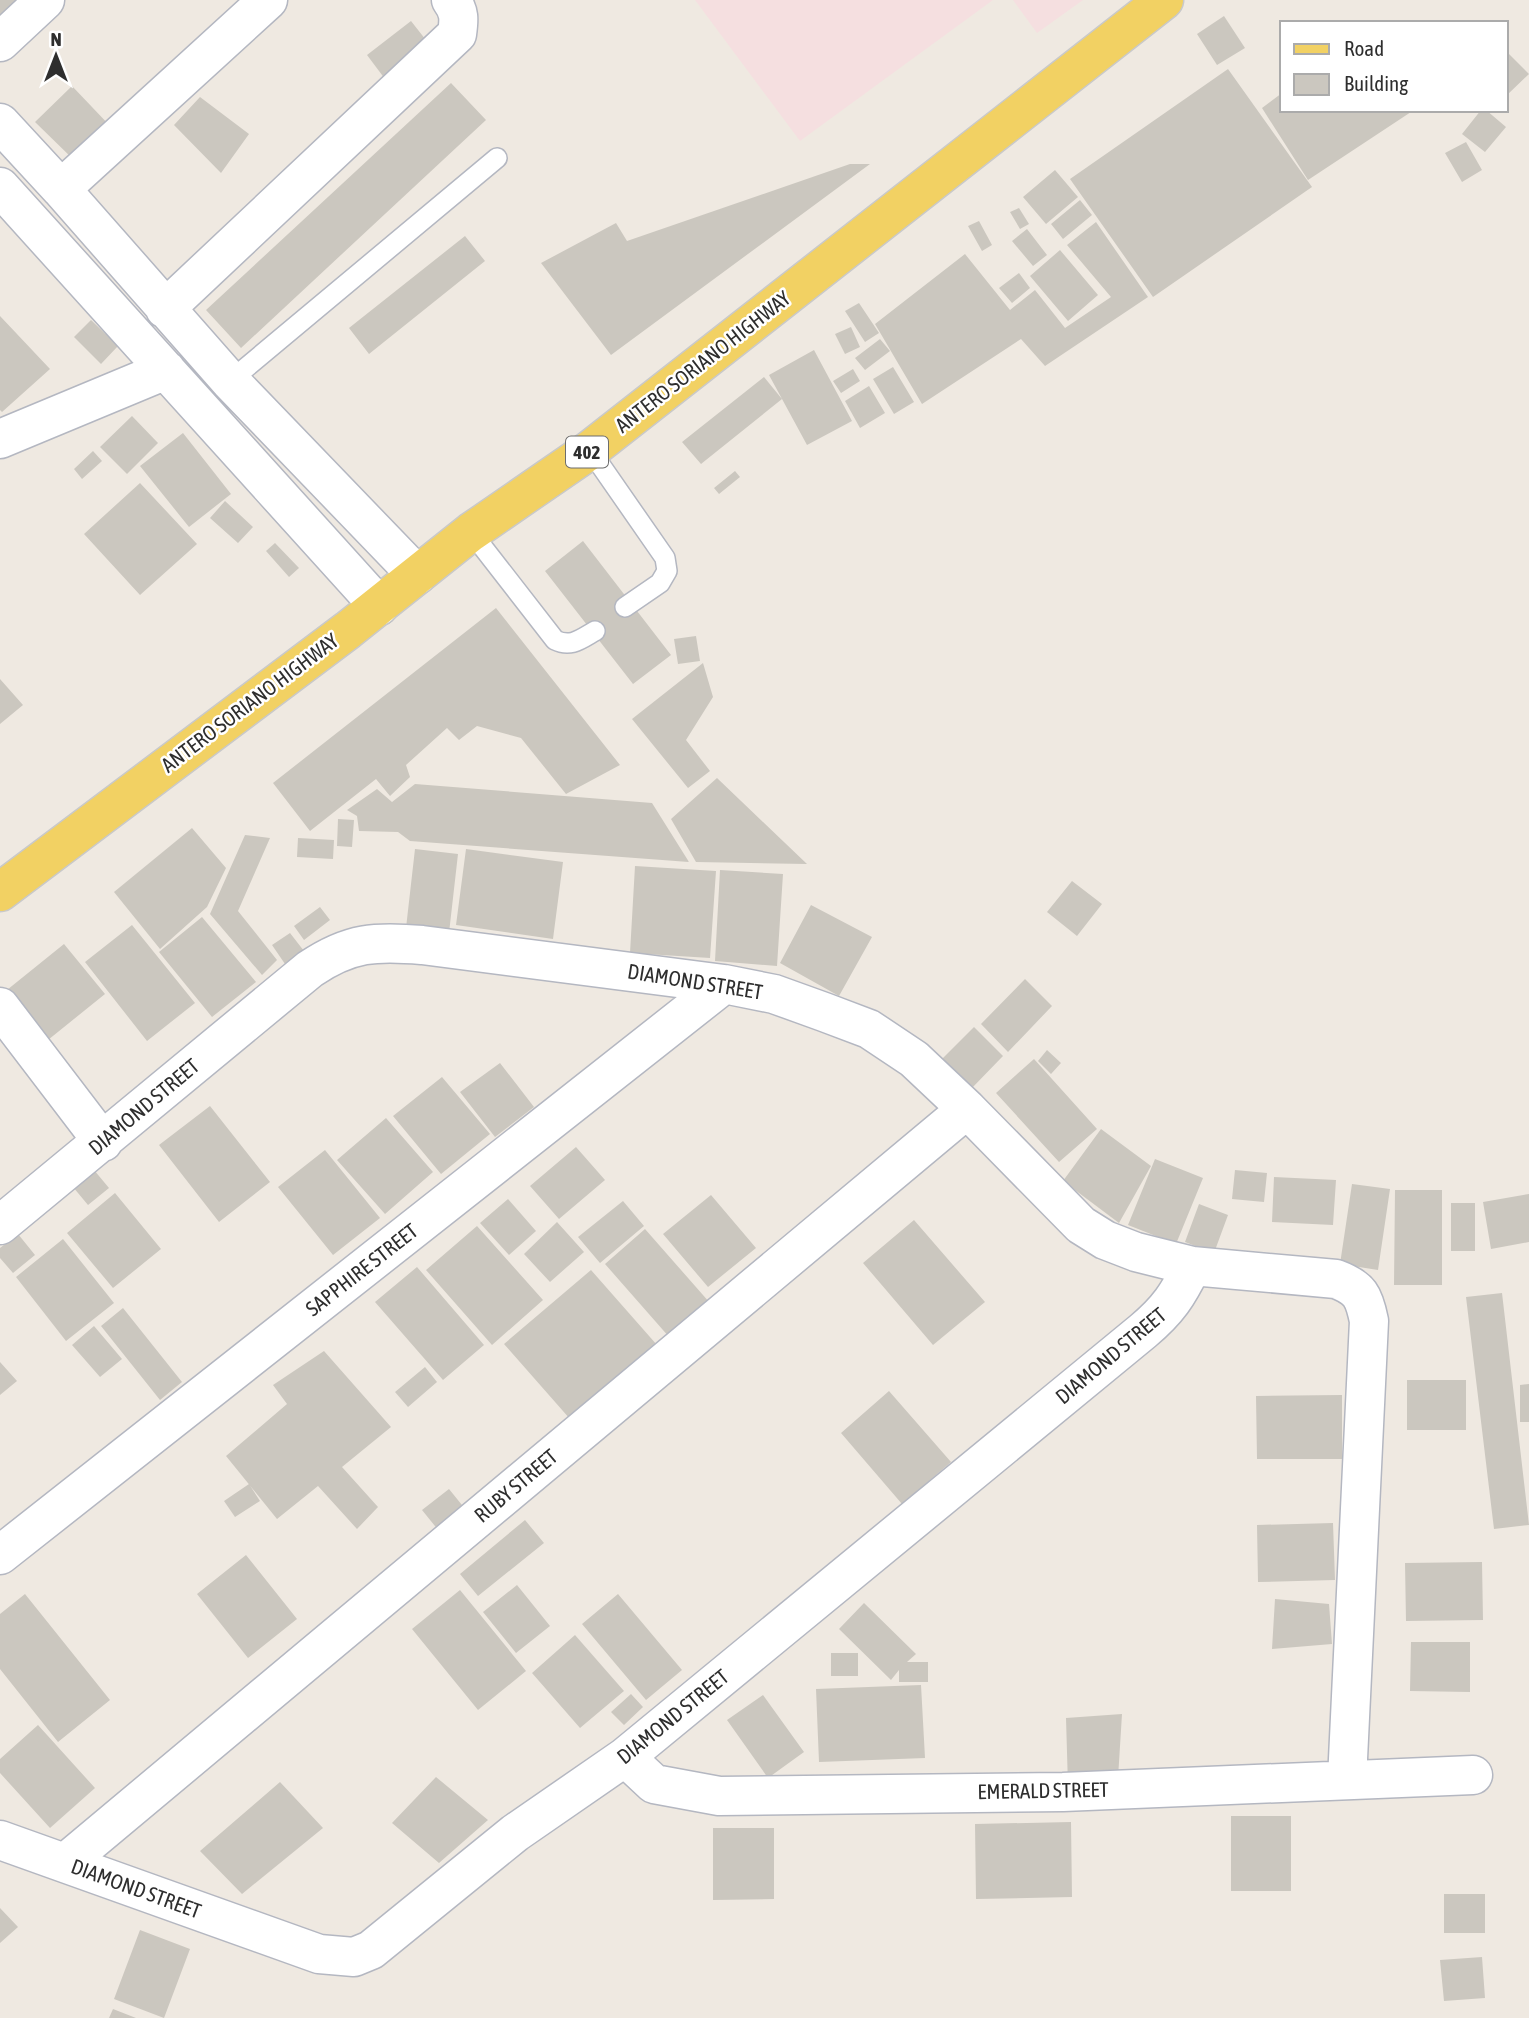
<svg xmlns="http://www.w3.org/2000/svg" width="1529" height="2018" viewBox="0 0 1529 2018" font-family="'Asap Condensed',sans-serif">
	<rect width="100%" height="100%" fill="#efe9e1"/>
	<!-- medical -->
	<path fill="#f5dfe0" d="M695,0H993L800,141Z
		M1013,0H1083L1037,33Z"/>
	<!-- building -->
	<path fill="#cbc7bf" d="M0,0H16L0,16Z
		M1224,16L1245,48L1217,65L1197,34Z
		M411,21L433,49L388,83L367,55Z
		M1506,51L1529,74L1506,96Z
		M1228,69L1312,187L1153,297L1070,179Z
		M451,83L486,120L241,348L206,310Z
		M72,86L112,128L76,162L35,122Z
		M1282,93V110H1414L1308,180L1262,108Z
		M200,97L249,134L221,173L174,125Z
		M1481,110H1486L1506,127L1485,152L1462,134Z
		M1466,142L1482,170L1462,182L1445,153Z
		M850,164H870L611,355L541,263L616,223L627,241Z
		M1055,170L1078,197L1046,224L1023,197Z
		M1080,200L1092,215L1063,239L1051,224Z
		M1019,208L1029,224L1020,229L1010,212Z
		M979,221L992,245L982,251L968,226Z
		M1096,222L1148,297L1045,366L1021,339L922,404L875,324L965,254L1010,310L1035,290L1065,328L1111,297L1067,245Z
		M1027,229L1047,255L1033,266L1012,241Z
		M465,236L485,261L369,354L349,328Z
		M1060,250L1098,295L1068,321L1030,276Z
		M1019,273L1030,288L1012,303L999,288Z
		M859,303L879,333L865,342L845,311Z
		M0,316L50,369L2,412L0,410Z
		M91,320L118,346L101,364L74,337Z
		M851,327L860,347L845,354L835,334Z
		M880,339L890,351L865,370L855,358Z
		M814,350L852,421L807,445L769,375Z
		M893,367L914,402L894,414L873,379Z
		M853,369L860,381L841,393L833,381Z
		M764,377L782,399L701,464L682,442Z
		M869,386L885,413L860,428L845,401Z
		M132,416L158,443L127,474L100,447Z
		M183,433L231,494L189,527L140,466Z
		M93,451L102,461L82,479L74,469Z
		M735,471L740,477L719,494L714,488Z
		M140,483L197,544L140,595L84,534Z
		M225,501L253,527L238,543L210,518Z
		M583,541L671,655L633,684L545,571Z
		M275,543L299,568L289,577L266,551Z
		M496,608L620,765L566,794L521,738L477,726L459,740L447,728L406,765L410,777L390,796L376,779L310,831L273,783Z
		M696,636L700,661L678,664L674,639Z
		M703,663L713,697L686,740L710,771L688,788L632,719Z
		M0,679L23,705L0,724Z
		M717,778L807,864L696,862L671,819Z
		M415,784L652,803L689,862L410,841L398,832L359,831L357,816L347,810L377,789L392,802Z
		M338,819L354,820L352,847L337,846Z
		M192,828L226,868L207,907L160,949L114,892Z
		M245,835L270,838L238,911L277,960L262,975L210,914Z
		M298,838L334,840L333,859L297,857Z
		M415,849L458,854L449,933L406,928Z
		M466,849L563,862L553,939L456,925Z
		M635,866L716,871L710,958L630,953Z
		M720,870L783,874L777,966L715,961Z
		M1072,881L1102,904L1077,936L1047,912Z
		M811,905L872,937L839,996L780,963Z
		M320,907L330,920L304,940L294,926Z
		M202,917L256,982L212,1017L159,952Z
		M132,925L195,1003L147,1041L85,962Z
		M290,933L304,951L285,964L272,945Z
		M64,944L105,994L43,1044L2,994Z
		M1025,979L1052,1006L1008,1052L981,1024Z
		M974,1027L1003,1056L971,1089L941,1060Z
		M1047,1050L1061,1063L1051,1074L1038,1061Z
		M1034,1059L1097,1129L1059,1162L996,1093Z
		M500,1063L534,1107L495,1137L460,1092Z
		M442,1077L490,1134L441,1174L393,1116Z
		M210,1106L270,1182L219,1222L159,1145Z
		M386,1118L433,1172L385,1214L337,1160Z
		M1101,1129L1151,1166L1119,1223L1063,1181Z
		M576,1147L605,1180L559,1219L530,1186Z
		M325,1150L380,1218L333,1255L278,1187Z
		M1155,1159L1203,1178L1176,1244L1128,1225Z
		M94,1170L109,1188L88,1205L73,1187Z
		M1235,1170L1267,1173L1264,1202L1232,1199Z
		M1274,1177L1336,1180L1333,1225L1272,1222Z
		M1352,1184L1390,1189L1378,1270L1340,1264Z
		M1395,1190H1442V1285H1394Z
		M115,1193L161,1249L113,1288L67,1233Z
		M1529,1194V1242L1491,1249L1483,1202Z
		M711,1195L756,1248L708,1287L663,1234Z
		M508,1199L536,1231L509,1255L480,1223Z
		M623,1201L644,1226L600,1263L578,1237Z
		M1451,1203H1475V1251H1451Z
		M1199,1204L1228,1215L1214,1253L1185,1242Z
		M914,1220L985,1302L933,1345L863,1263Z
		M557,1222L584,1252L550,1282L524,1254Z
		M477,1226L543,1300L492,1345L426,1270Z
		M645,1229L710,1303L670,1338L605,1264Z
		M18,1234L35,1255L13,1273L0,1258V1248Z
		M63,1239L114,1303L66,1341L16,1277Z
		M417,1267L484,1345L443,1380L375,1302Z
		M591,1270L657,1345L570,1419L504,1344Z
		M1502,1293L1529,1525L1494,1529L1466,1297Z
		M123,1308L182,1382L160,1400L101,1326Z
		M94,1326L122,1359L100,1377L72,1345Z
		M324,1351L391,1427L342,1467L378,1507L357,1529L318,1486L277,1519L226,1456L287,1404L273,1385Z
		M0,1362L17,1381L0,1395Z
		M425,1367L437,1382L408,1407L395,1392Z
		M1407,1380H1466V1430H1407Z
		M1529,1384V1422H1520V1385Z
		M889,1391L951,1462L902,1504L841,1433Z
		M1342,1395V1459H1257L1256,1396Z
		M249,1484L260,1501L235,1517L224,1501Z
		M449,1489L466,1510L439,1531L422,1510Z
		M525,1520L544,1543L478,1596L460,1574Z
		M1333,1523L1335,1580L1258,1582L1257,1525Z
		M246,1555L297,1619L248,1658L197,1594Z
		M1482,1562L1483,1620L1406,1621L1405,1563Z
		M517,1585L550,1626L516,1653L483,1612Z
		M460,1590L526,1671L478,1710L412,1629Z
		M25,1594L110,1700L58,1742L0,1669V1614Z
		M618,1594L682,1670L646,1700L582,1624Z
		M1275,1599L1329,1604L1332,1644L1272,1649Z
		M864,1603L916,1654L907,1662H928V1682H899V1670L891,1680L839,1629Z
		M575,1635L624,1691L580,1728L532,1673Z
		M1411,1642H1470V1692L1410,1691Z
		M831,1653H858V1676H831Z
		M921,1685L925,1758L819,1762L816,1689Z
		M631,1694L643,1707L624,1725L611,1712Z
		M763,1695L804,1752L768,1778L727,1720Z
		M1122,1714L1118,1778L1068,1786L1066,1718Z
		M38,1725L95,1788L50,1828L0,1773V1759Z
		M436,1777L488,1820L439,1863L392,1823Z
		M280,1782L323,1828L242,1894L200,1851Z
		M1231,1816H1291V1891H1231Z
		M1071,1822L1072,1897L976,1899L975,1824Z
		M713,1828H774V1899L713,1900Z
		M1444,1894H1485V1933H1444Z
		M0,1908L18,1927L0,1943Z
		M140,1930L190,1949L164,2018L114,1999Z
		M1482,1957L1485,1998L1444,2001L1440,1960Z
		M113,2009L136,2018H109Z"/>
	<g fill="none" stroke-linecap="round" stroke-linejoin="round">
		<!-- service casing -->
		<g stroke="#b4b7c1" stroke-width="22">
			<path id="service" d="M230,381L497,158
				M590,450L665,558L667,571L660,583L625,607
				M471,532L555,640C571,648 581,639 595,631"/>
		</g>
		<!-- minor casing -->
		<g stroke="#b4b7c1" stroke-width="41">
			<path id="minor" d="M0,42L45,0
				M0,123L61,189L230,381L417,575
				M0,187L379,606
				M61,189L268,0
				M165,309L457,34C459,20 460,12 451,0
				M0,439L166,370
				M0,1007L103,1142
				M0,1225L310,969C350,942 376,941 422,945L724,984L774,994L824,1012L869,1029L914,1059L967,1109L1081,1225L1105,1240L1136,1252L1192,1266L1336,1279C1360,1288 1364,1296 1369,1321L1347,1780
				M0,1555L724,984
				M625,1757L654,1784L719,1796L1063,1792L1473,1775
				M0,1840L319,1954L354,1957L371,1950L515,1833L625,1757L1143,1331C1168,1310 1178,1295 1192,1266
				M65,1863L967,1109"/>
		</g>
		<!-- primary casing -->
		<g stroke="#c9c9c9" stroke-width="41">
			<path id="primary" d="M0,892L348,630L471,532L590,450L1164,0"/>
		</g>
		<!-- service -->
		<use href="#service" stroke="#fff" stroke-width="19"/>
		<!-- minor -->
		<use href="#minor" stroke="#fff" stroke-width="38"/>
		<!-- primary -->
		<use href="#primary" stroke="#f2d163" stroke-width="38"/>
	</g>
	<g text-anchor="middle" stroke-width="5" stroke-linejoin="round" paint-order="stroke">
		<!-- shield labels -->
		<rect fill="#fff" stroke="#6d6d6d" stroke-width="2" x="566" y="436.5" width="42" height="31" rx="5"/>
		<g font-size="19" font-weight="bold" fill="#2e2e2e">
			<text x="587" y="459">402</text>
		</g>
		<!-- street labels -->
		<g font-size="21" fill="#2e2e2e" stroke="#fff">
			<text transform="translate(703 362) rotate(-38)" y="7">ANTERO SORIANO HIGHWAY</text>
			<text transform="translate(250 703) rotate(-37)" y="7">ANTERO SORIANO HIGHWAY</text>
			<text transform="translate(695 982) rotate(9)" y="7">DIAMOND STREET</text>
			<text transform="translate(144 1107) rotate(-40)" y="7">DIAMOND STREET</text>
			<text transform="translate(362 1270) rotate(-38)" y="7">SAPPHIRE STREET</text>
			<text transform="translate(1111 1356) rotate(-40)" y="7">DIAMOND STREET</text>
			<text transform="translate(516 1486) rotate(-40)" y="7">RUBY STREET</text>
			<text transform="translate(673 1717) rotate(-39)" y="7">DIAMOND STREET</text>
			<text transform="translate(1043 1791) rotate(-1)" y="7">EMERALD STREET</text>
			<text transform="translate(136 1889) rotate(20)" y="7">DIAMOND STREET</text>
		</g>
	</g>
	<!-- legend -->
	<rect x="1280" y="21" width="228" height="91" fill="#ffffff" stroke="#ababab" stroke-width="2"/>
	<rect x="1294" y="44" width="35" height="10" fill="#f2d163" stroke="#ababab" stroke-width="2"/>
	<text x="1344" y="56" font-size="21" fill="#2e2e2e">Road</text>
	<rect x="1294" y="74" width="35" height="21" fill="#cbc7bf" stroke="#ababab" stroke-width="2"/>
	<text x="1344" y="91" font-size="21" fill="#2e2e2e">Building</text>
	<!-- north arrow -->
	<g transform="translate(56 56)" stroke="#ffffff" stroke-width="5" paint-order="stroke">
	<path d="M0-5L12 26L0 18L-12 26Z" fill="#2e2e2e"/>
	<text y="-10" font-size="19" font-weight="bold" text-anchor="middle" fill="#2e2e2e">N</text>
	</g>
</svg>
